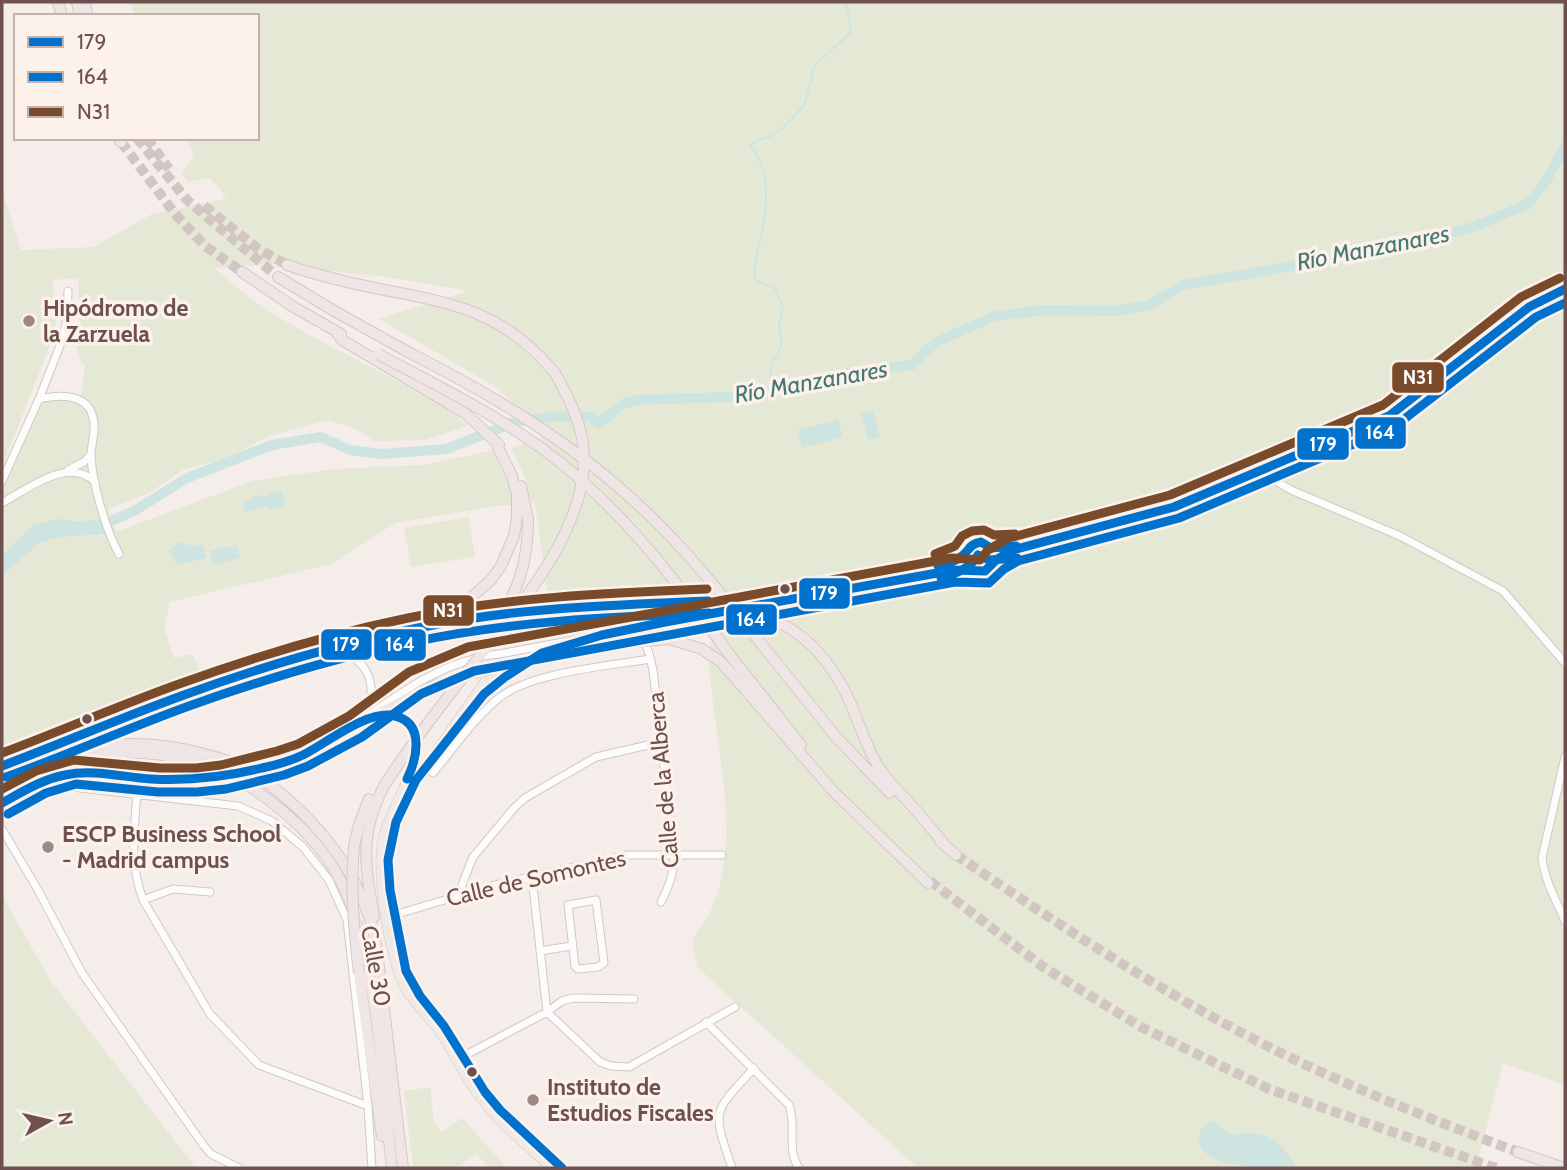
<svg xmlns="http://www.w3.org/2000/svg" width="1567" height="1170" viewBox="0 0 1567 1170" font-family="Cabin,sans-serif">
	<rect width="100%" height="100%" fill="#f4edea"/>
	<!-- green -->
	<path fill="#e6e8d6" d="M130,2H1565V1085L1503,1063L1476,1168H918L697,967L692,940C699,930 707,919 712,908C744,830 713,743 709,662C708,638 719,612 722,588L548,598L535,502H532L523,473L511,448L555,433H542L499,389L379,319L468,291L388,277L329,271L297,262L215,268C263,317 340,350 401,383C424,396 450,408 468,426L425,440L375,441L353,428L327,420L266,437L231,457L183,470L151,492L109,509L116,532L252,481L333,469L423,465L490,451H496L505,468L515,506L504,505L395,523L332,564L170,602L164,628L174,658L193,654L200,672L2,750V488L44,395L65,393L84,399L81,396L85,366L80,360L72,332L80,322L78,278L52,280L57,318L52,341L2,467V190L21,250L94,247L152,214L226,199L219,187L209,178L188,182L182,174L194,156L186,138H257V16H135Z
		M469,517L475,557L411,567L404,528Z
		M2,895L50,980L196,1168H2Z
		M430,1087L434,1121L442,1132L462,1118L507,1168H489L476,1153L457,1168H413L404,1091Z"/>
	<!-- water -->
	<path fill="#cde4e0" d="M873,410L880,437L868,440L861,413Z
		M838,419L843,437L802,448L797,431Z
		M282,491L285,507L270,510L266,507L245,512L243,502L251,500L252,497L260,495L266,498L269,493Z
		M58,519L82,522L100,519L105,534L59,537L41,542L2,575V555L34,525Z
		M178,542L192,546L203,545L206,558L178,565L168,552Z
		M237,545L240,558L213,565L210,551Z
		M1212,1121C1219,1124 1225,1132 1232,1134C1237,1135 1243,1132 1249,1133C1276,1134 1284,1147 1296,1168C1272,1168 1210,1170 1200,1145C1198,1138 1199,1131 1204,1125Z"/>
	<g fill="none" stroke-linecap="round" stroke-linejoin="round">
		<!-- stream -->
		<path stroke="#cde4e0" stroke-width="2" d="M769,393L772,363L778,354L782,341L779,325L783,308L775,288L755,280C753,260 758,255 761,236C767,207 772,170 750,146L756,141L771,136L783,128L804,106L815,65L851,32L846,2"/>
		<!-- river -->
		<path stroke="#cde4e0" stroke-width="10" d="M98,527L136,510L187,478L272,445L321,437L350,450L381,454L447,449L515,422L560,416L590,417L599,423L623,404L635,400L760,396L849,373L912,365L936,342L996,316L1043,310L1116,311L1149,305L1184,285L1337,258L1471,228L1528,204L1546,181L1565,146"/>
		<!-- minor-tunnel -->
		<path stroke="#d2c6c3" stroke-width="7" stroke-dasharray="7 3.5" stroke-linecap="butt" d="M742,608L828,594
			M697,616L727,611"/>
		<!-- highway-tunnel -->
		<path stroke="#d2c6c3" stroke-width="10" stroke-dasharray="10 5" stroke-linecap="butt" d="M137,138L187,200L278,277
			M147,138L169,169
			M121,142L176,215L205,246L242,272
			M204,206L257,248L287,265
			M956,855C1062,927 1168,997 1283,1054C1359,1091 1438,1122 1518,1152
			M930,881L1042,966L1141,1027L1269,1089L1496,1168"/>
		<!-- minor casing -->
		<g stroke="#d1c8c5" stroke-width="9">
			<path id="minor" d="M1503,332L1544,308L1565,298
				M39,399C61,394 91,393 94,423C95,435 91,445 91,456C92,482 106,531 119,554
				M68,470L84,462L91,454
				M1259,471L1291,490L1400,536L1503,591L1565,663
				M2,481L39,399L61,343L67,320L68,291
				M2,503C28,489 68,456 95,482
				M991,548L1019,546
				M994,560C1048,530 1117,528 1174,507L1389,416L1529,307L1565,289
				M690,602C771,597 846,585 926,569C934,567 944,565 952,562C966,556 969,538 987,544L994,553L992,565C982,577 968,568 954,570L828,594
				M446,622L503,614
				M625,630C648,638 648,649 653,670L674,856C674,874 669,886 661,902
				M599,636L690,617
				M499,654L574,640
				M321,656C330,655 340,654 348,656C372,663 379,700 361,715
				M216,684L366,640
				M1565,757L1542,858C1545,881 1556,900 1565,921
				M2,766L123,718
				M72,773C97,770 126,777 152,779C201,784 257,776 302,755C364,727 411,673 478,658
				M433,773C454,748 474,718 500,697C533,672 608,666 650,659
				M137,793C134,833 129,861 143,900L210,1014L259,1065L368,1106
				M2,796L50,779
				M8,800L46,790L72,787L238,806L272,821L303,847L329,880L347,920L368,1106L372,1168
				M2,829L38,890L82,973L204,1146L211,1154L239,1168
				M532,877L547,1012L600,1062L611,1066L629,1067L735,1007
				M458,895L473,857L515,807L525,798L596,757L661,742
				M143,900L173,889L210,892
				M596,900L604,963L598,967L578,969L575,966L568,905Z
				M394,915L495,885L628,855H722
				M540,951L572,946
				M706,1022L789,1105C797,1126 786,1149 799,1168
				M462,1057L547,1012L562,1001L573,998L634,999
				M732,1168C712,1109 712,1114 754,1068"/>
		</g>
		<!-- major casing -->
		<g stroke="#d3c9c7" stroke-width="10">
			<path id="major" d="M363,641C386,637 445,622 465,626C474,628 482,635 487,642C495,653 493,666 487,678L416,780L402,805L389,849L390,890L404,966L415,988L444,1026L485,1092L500,1110L562,1168
				M475,705C511,664 551,648 602,635
				M356,726C378,716 408,708 417,739C423,764 387,811 382,843C377,878 389,962 408,993C418,1007 431,1020 441,1034C455,1055 465,1078 480,1097C500,1124 527,1145 551,1168"/>
		</g>
		<!-- highway casing -->
		<g stroke="#d3c9c7" stroke-width="12">
			<path id="highway" d="M58,2L62,16
				M77,2L80,16
				M84,2L88,16
				M118,138L121,142
				M287,265C316,275 345,282 375,288C418,297 465,303 503,327C523,339 540,355 555,373
				M242,272L292,306L341,334
				M278,277L336,312L408,352
				M336,332L342,340L465,413L499,445
				M521,486L528,519
				M520,613L713,606C780,610 822,641 850,702C859,723 866,746 878,766C888,782 901,793 913,807C924,819 934,832 944,844
				M669,639L702,649L721,662L834,792L928,883
				M762,645L837,738L890,793
				M571,653L634,642
				M729,654L801,745
				M121,719L250,665L286,653L432,615L468,600L491,580L501,566L514,536L517,518V495L512,476L495,441
				M366,721L428,688L468,675
				M2,771C93,744 137,731 231,762
				M43,776L75,772
				M268,783C322,825 366,880 377,950L403,1168
				M2,786C24,778 45,769 68,762C118,747 168,751 216,769
				M254,789C298,820 335,856 352,908
				M940,841L956,855
				M354,846L359,825L369,799
				M374,917C365,866 359,834 384,786
				M357,924C380,1002 383,1087 392,1168
				M359,973L382,1136
				M1518,1152L1564,1168"/>
		</g>
		<!-- minor -->
		<use href="#minor" stroke="#fdfcfc" stroke-width="7"/>
		<!-- major -->
		<use href="#major" stroke="#f0eae6" stroke-width="9"/>
		<!-- highway -->
		<use href="#highway" stroke="#efe5e5" stroke-width="10"/>
		<!-- minor-bridge casing -->
		<g stroke="#d1c8c5" stroke-width="9" stroke-linecap="butt">
			<path id="minor-bridge" d="M484,656L499,654"/>
		</g>
		<!-- highway-bridge casing -->
		<g stroke="#d3c9c7" stroke-width="12" stroke-linecap="butt">
			<path id="highway-bridge" d="M408,352C495,396 580,447 650,516C691,555 727,601 762,645
				M378,354C434,384 492,412 544,450C619,505 675,579 729,654
				M491,630C518,595 528,563 528,519
				M634,642L669,639
				M473,673L571,653
				M231,762L268,783
				M216,769L254,789
				M384,786C413,741 446,699 479,657C522,602 584,532 584,458C584,427 569,398 555,373
				M354,846C350,889 354,930 359,973"/>
		</g>
		<!-- minor-bridge -->
		<use href="#minor-bridge" stroke="#fdfcfc" stroke-width="7"/>
		<!-- highway-bridge -->
		<use href="#highway-bridge" stroke="#efe5e5" stroke-width="10"/>
		<!-- bus-1 casing -->
		<g stroke="#fcf1eb" stroke-width="14">
			<path id="bus-1" d="M938,566C946,564 955,562 962,556C970,550 969,544 981,542L991,548L1016,546
				M2,766C63,743 123,717 184,695C269,664 356,639 444,623C531,607 620,605 708,601
				M2,803C22,792 43,779 65,775C93,769 122,777 151,779C188,781 226,777 262,768C276,765 290,761 303,755C327,743 368,709 395,716C425,723 417,759 407,779
				M562,1168L500,1110L485,1092L444,1026L420,996L406,971L390,890L388,860L396,822L416,780L484,694L505,677L542,653L602,635L665,622L954,570L985,571L996,560L1013,550L1174,507L1389,416L1529,307L1565,289"/>
		</g>
		<!-- bus-2 casing -->
		<g stroke="#fcf1eb" stroke-width="14">
			<path id="bus-2" d="M941,578C957,573 970,569 978,555L989,560L1017,558
				M6,777C68,755 128,728 189,706C262,680 337,657 413,642C511,621 609,617 709,613
				M8,814L46,793L76,784L158,792H197L226,789L284,775L308,766L362,737L421,694L474,671L955,582L989,583L1004,569L1018,561L1179,518L1394,427L1536,317L1565,303"/>
		</g>
		<!-- bus-3 casing -->
		<g stroke="#fcf1eb" stroke-width="14">
			<path id="bus-3" d="M935,554L955,546L962,536L972,531L984,530L994,535L1015,534
				M2,753C61,731 120,705 179,684C254,657 330,634 408,618C507,597 607,593 707,589
				M2,789L36,771L74,760L160,768H196L221,765L277,751L298,744L349,716L409,672L468,647L952,558L980,560L988,550L1009,538L1170,495L1383,405L1521,297L1560,278"/>
		</g>
		<!-- bus-1 -->
		<use href="#bus-1" stroke="#0072ce" stroke-width="9"/>
		<!-- bus-2 -->
		<use href="#bus-2" stroke="#0072ce" stroke-width="9"/>
		<!-- bus-3 -->
		<use href="#bus-3" stroke="#7a4b2a" stroke-width="9"/>
	</g>
	<!-- markers -->
	<g fill="#9d8885" stroke="#fcf1eb" stroke-width="2.5">
		<circle cx="29" cy="321" r="7"/>
		<circle cx="48" cy="847" r="7"/>
		<circle cx="533" cy="1100" r="7"/>
	</g>
	<g fill="#6e514e" stroke="#fcf1eb" stroke-width="2.5">
		<circle cx="785" cy="589" r="6"/>
		<circle cx="87" cy="719" r="6"/>
		<circle cx="472" cy="1072" r="6"/>
	</g>
	<g text-anchor="middle" stroke-width="7" stroke-linejoin="round" paint-order="stroke">
		<!-- poi labels -->
		<g font-size="23" font-weight="bold" fill="#6e514e" stroke="#fcf1eb" text-anchor="start">
			<text x="43" y="316">Hipódromo de<tspan x="43" dy="26">la Zarzuela</tspan></text>
			<text x="62" y="842">ESCP Business School<tspan x="62" dy="26">- Madrid campus</tspan></text>
			<text x="547" y="1095">Instituto de<tspan x="547" dy="26">Estudios Fiscales</tspan></text>
		</g>
		<!-- street labels -->
		<g font-size="23" fill="#6e514e" stroke="#fcf1eb">
			<text transform="translate(663 780) rotate(-95)" y="8">Calle de la Alberca</text>
			<text transform="translate(536 878) rotate(-13)" y="8">Calle de Somontes</text>
			<text transform="translate(376 966) rotate(80)" y="8">Calle 30</text>
		</g>
		<!-- water labels -->
		<g font-size="24" font-style="italic" fill="#477873" stroke="#fcf1eb">
			<text transform="translate(1373 248) rotate(-11)" y="8">Río Manzanares</text>
			<text transform="translate(811 382) rotate(-10)" y="8">Río Manzanares</text>
		</g>
	</g>
	<g stroke="#fcf1eb" stroke-width="2.5">
		<rect x="1391" y="361" width="54" height="33" rx="7" fill="#7a4b2a"/>
		<rect x="1354" y="416" width="53" height="34" rx="7" fill="#0072ce"/>
		<rect x="1296" y="427" width="54" height="34" rx="7" fill="#0072ce"/>
		<rect x="798" y="577" width="53" height="33" rx="7" fill="#0072ce"/>
		<rect x="422" y="594" width="53" height="33" rx="7" fill="#7a4b2a"/>
		<rect x="725" y="603" width="53" height="33" rx="7" fill="#0072ce"/>
		<rect x="320" y="628" width="53" height="33" rx="7" fill="#0072ce"/>
		<rect x="373" y="628" width="54" height="34" rx="7" fill="#0072ce"/>
	</g>
	<g font-size="19" text-anchor="middle" font-weight="bold" fill="#fff">
		<text x="1418" y="384">N31</text>
		<text x="1380" y="439">164</text>
		<text x="1323" y="451">179</text>
		<text x="824" y="600">179</text>
		<text x="448" y="617">N31</text>
		<text x="751" y="626">164</text>
		<text x="346" y="651">179</text>
		<text x="400" y="651">164</text>
	</g>
	<!-- border -->
	<rect width="1567" height="1170" fill="none" stroke="#6e514e" stroke-width="7"/>
	<!-- legend -->
	<rect x="14" y="14" width="245" height="126" fill="#fcf1eb" stroke="#c3b1ac" stroke-width="2"/>
	<rect x="28" y="37" width="35" height="10" fill="#0072ce" stroke="#c3b1ac" stroke-width="2"/>
	<text x="77" y="49" font-size="21" fill="#6e514e">179</text>
	<rect x="28" y="72" width="35" height="10" fill="#0072ce" stroke="#c3b1ac" stroke-width="2"/>
	<text x="77" y="84" font-size="21" fill="#6e514e">164</text>
	<rect x="28" y="107" width="35" height="10" fill="#7a4b2a" stroke="#c3b1ac" stroke-width="2"/>
	<text x="77" y="119" font-size="21" fill="#6e514e">N31</text>
	<!-- north arrow -->
	<g transform="translate(49 1121) rotate(82)" stroke="#fcf1eb" stroke-width="5" paint-order="stroke">
	<path d="M0-5L12 26L0 18L-12 26Z" fill="#6e514e"/>
	<text y="-10" font-size="19" font-weight="bold" text-anchor="middle" fill="#6e514e">N</text>
	</g>
</svg>
